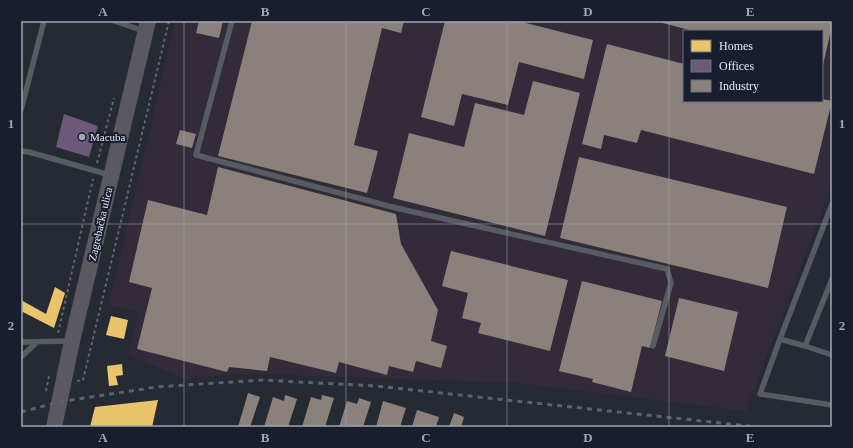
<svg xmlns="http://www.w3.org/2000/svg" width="853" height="448" viewBox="0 0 853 448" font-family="Georgia,serif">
	<rect width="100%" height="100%" fill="#262a33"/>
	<!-- industrial -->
	<path fill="#332b39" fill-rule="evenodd" d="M175,21H832V184L746,411L517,383L255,374L223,375L186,379L128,355L139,313L109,305ZM684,31H822V101H684Z"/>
	<!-- homes -->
	<path fill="#e9c46a" d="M55,287L65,293L54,328L21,311V300L46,314Z
		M111,316L128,320L124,339L106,335Z
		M122,364L123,375L116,376L118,385L109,386L107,366Z
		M158,400L152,427H90L95,407Z"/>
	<!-- offices -->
	<path fill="#6d597a" d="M64,114L98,126L89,157L56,147Z"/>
	<!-- industry -->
	<path fill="#8a817c" d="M199,21H223L219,38L196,33Z
		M252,21H404L401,33L382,28L354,145L378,151L367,193L218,156Z
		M445,21H518L593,40L584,79L519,62L508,105L462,94L454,126L421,117Z
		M655,21H832V26L823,65L822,31H693Z
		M607,44L684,64V101H822V99L832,101L814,174L641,130L637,143L604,135L601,149L582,144Z
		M533,81L580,93L545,236L393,198L409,133L464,147L475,103L524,115Z
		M180,130L196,134L192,148L176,144Z
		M579,157L787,207L768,288L560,238Z
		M218,167L396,214L401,244L438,310L431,341L447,346L441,368L416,361L413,372L389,366L387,375L339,362L336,373L270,357L267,371L229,367L227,372L137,349L152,288L129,282L148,200L207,215Z
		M451,251L568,280L550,351L478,333L481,323L462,318L468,293L442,286Z
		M582,281L662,301L650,348L642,346L631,392L592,382L593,379L559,371Z
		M679,298L738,312L724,371L665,356Z
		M248,393L260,397L250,427H238Z
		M285,395L297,399L288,427H264L273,397L284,401Z
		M322,395L334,398L325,427H302L311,397L321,400Z
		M359,398L371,402L363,427H339L347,401L357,404Z
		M383,401L406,408L400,427H376Z
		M417,410L439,417L436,427H412Z
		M454,413L464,417L461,427H449Z"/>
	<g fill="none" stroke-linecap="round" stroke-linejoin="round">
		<!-- path -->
		<path stroke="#62656b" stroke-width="2" stroke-dasharray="3 3" stroke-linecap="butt" d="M97,163L114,98
			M58,333L93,179
			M77,381L83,380L169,21
			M46,391L49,376"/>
		<!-- lane -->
		<path stroke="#575b62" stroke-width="5.5" d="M114,21L144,31
			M232,21L196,155L396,208L667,269L671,283L653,346
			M21,110L44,21
			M21,151L29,152L110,175
			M832,279L805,346L780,339L760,394L832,405
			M780,339L832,204
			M21,342L70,341
			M805,346L832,355
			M21,357L36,343"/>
		<!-- secondary -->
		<path stroke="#5a595f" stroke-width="16" d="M54,427L72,341L148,21"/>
		<!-- rail -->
		<path stroke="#5d6168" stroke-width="3" stroke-dasharray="5 5" stroke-linecap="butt" d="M21,412L59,402L156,387L262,380L376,386L758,427"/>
	</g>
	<!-- grid -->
	<path fill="none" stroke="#a2a7b1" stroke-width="1" stroke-opacity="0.55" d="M184,21V427M346,21V427M507,21V427M669,21V427M21,224H832"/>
	<!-- markers -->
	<circle fill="#a2a7b1" stroke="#181e2e" stroke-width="1.5" cx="82" cy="137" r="4"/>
	<g text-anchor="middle" stroke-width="4" stroke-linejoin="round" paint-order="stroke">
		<!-- poi labels -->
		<g font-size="11" fill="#e5eaf5" stroke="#181e2e" text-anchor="start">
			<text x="90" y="141">Macuba</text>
		</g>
		<!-- street labels -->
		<g font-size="11" fill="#e5eaf5" stroke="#181e2e">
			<text transform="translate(100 224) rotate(-77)" y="4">Zagrebačka ulica</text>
		</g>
	</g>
	<!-- border -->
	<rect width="853" height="448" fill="none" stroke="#181e2e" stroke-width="44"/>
	<!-- legend -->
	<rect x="683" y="30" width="140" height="72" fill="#181e2e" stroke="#6a707e"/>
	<rect x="691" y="40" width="20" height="12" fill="#e9c46a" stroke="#6a707e"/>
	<text x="719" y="50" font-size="12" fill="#e5eaf5">Homes</text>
	<rect x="691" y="60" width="20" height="12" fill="#6d597a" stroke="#6a707e"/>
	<text x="719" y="70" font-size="12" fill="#e5eaf5">Offices</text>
	<rect x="691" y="80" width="20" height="12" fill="#8a817c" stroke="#6a707e"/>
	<text x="719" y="90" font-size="12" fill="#e5eaf5">Industry</text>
	<rect x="22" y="22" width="809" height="404" fill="none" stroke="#a2a7b1" stroke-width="1.5"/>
	<g font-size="13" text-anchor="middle" font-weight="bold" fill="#a2a7b1">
		<text x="103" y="16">A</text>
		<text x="265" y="16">B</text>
		<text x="426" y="16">C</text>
		<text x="588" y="16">D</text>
		<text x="750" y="16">E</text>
		<text x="11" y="128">1</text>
		<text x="842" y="128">1</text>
		<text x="11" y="330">2</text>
		<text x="842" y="330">2</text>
		<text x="103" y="442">A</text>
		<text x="265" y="442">B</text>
		<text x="426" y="442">C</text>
		<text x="588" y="442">D</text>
		<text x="750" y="442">E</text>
	</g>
</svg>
